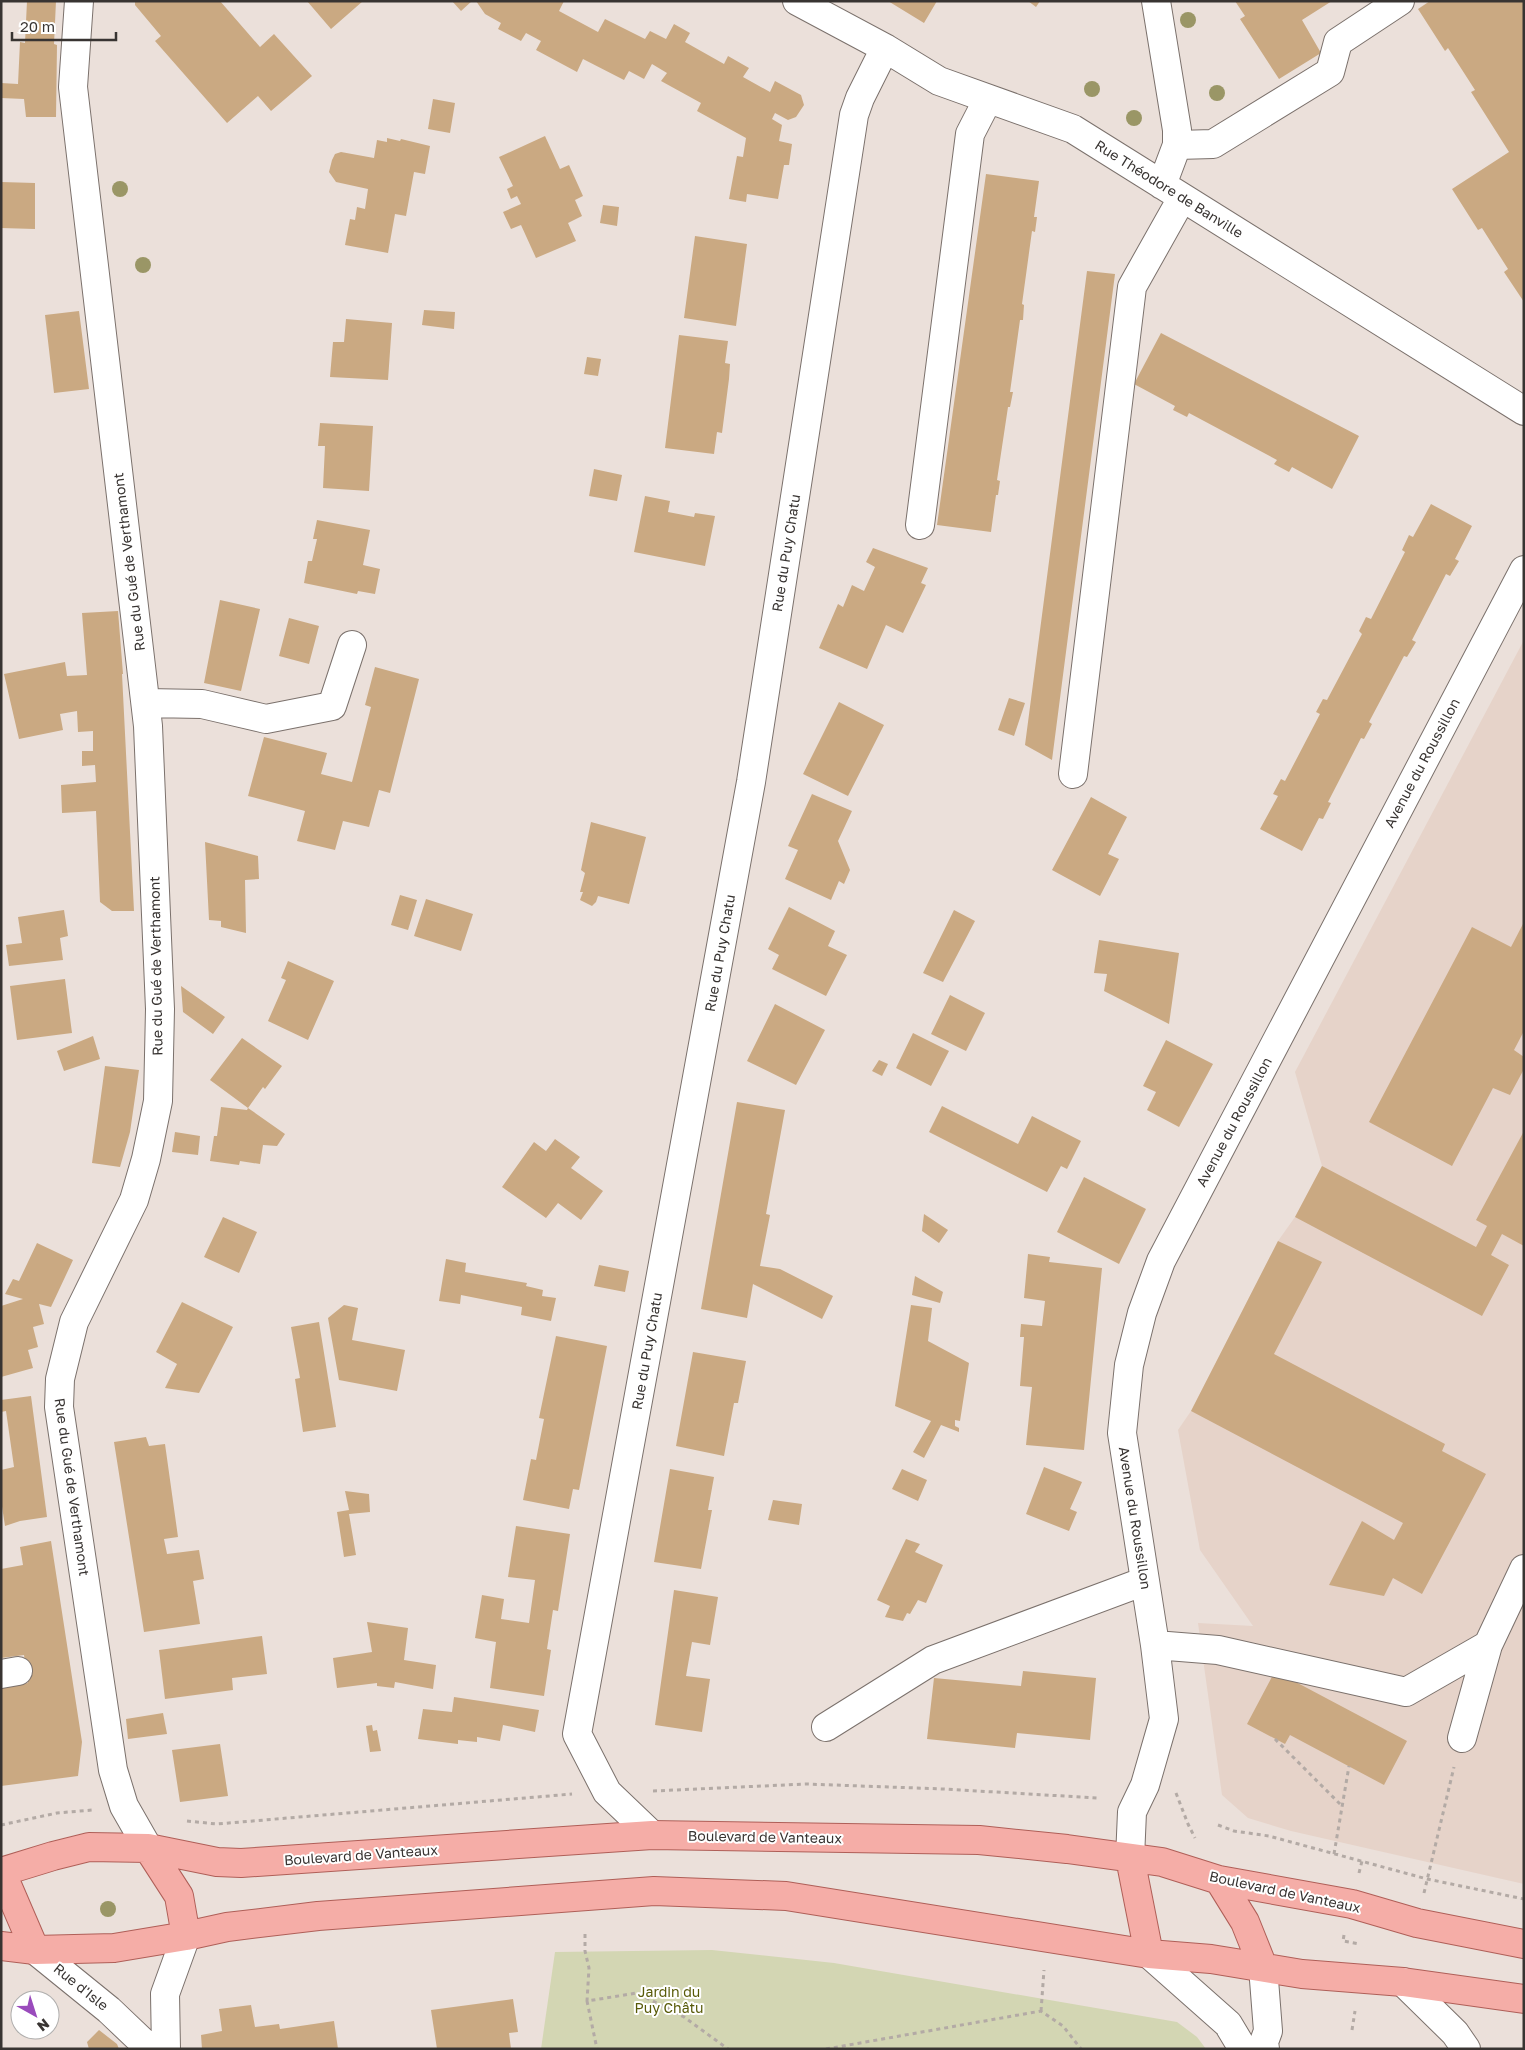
<svg xmlns="http://www.w3.org/2000/svg" width="1525" height="2050" viewBox="0 0 1525 2050" font-family="'Golos Text',sans-serif">
	<rect width="100%" height="100%" fill="#ebe0da"/>
	<!-- built -->
	<path fill="#e6d3c9" d="M1524,640V1884L1291,1831L1248,1818L1222,1795L1198,1623L1253,1626L1200,1550L1178,1430L1191,1411L1278,1241L1295,1217L1322,1166L1295,1072Z"/>
	<!-- green -->
	<path fill="#d3d6b3" d="M712,1950L834,1963L1177,2022L1197,2037L1206,2049H541L555,1952Z"/>
	<!-- building -->
	<path fill="#caa982" d="M27,1H56L54,44L57,45L56,117H26L24,99L1,98V83L18,84L20,42L25,43Z
		M135,1H220L260,47L274,34L312,76L271,111L258,96L227,123L155,41L161,36L135,5Z
		M307,1H363L331,29Z
		M452,1H472L461,11Z
		M476,1H564L559,11L598,32L605,19L645,39L650,31L666,39L674,24L690,33L685,42L724,64L728,56L749,68L743,77L770,92L775,81L801,95L804,105L796,117L788,120L775,113L772,119L782,125L779,141L792,144L789,165H784L778,199L747,194L746,202L729,199L737,156L743,157L746,138L697,111L701,103L661,81L667,73L652,64L644,79L629,71L624,80L583,59L577,72L536,50L541,41L526,33L521,41L498,29L501,23L485,14Z
		M888,1H937L924,23Z
		M1028,1H1040L1036,7Z
		M1235,1H1332L1302,20L1321,53L1279,79L1240,19L1245,16Z
		M1430,1H1524V302L1504,272L1508,269L1482,228L1478,230L1452,189L1509,152L1471,92L1475,90L1448,48L1445,51L1418,9Z
		M433,99L455,103L450,133L428,129Z
		M545,136L560,169L569,165L583,196L575,200L582,216L568,223L576,241L536,258L521,225L511,229L503,212L521,204L517,196L511,199L507,189L513,186L499,157Z
		M387,138L400,141L401,139L430,146L425,174L414,172L406,216L395,214L388,253L345,245L350,219L355,220L357,207L365,209L368,189L336,182L329,172L332,160L335,154L341,152L374,158L377,140L387,142Z
		M986,174L1039,181L1034,217H1037L1035,232L1032,231L1022,304L1024,305L1023,320H1020L1010,392H1013L1010,407H1008L997,480L1000,481L998,495H996L991,532L937,525Z
		M1,182L35,183V229L1,228Z
		M603,205L619,207L617,226L600,223Z
		M695,236L747,244L736,326L684,318Z
		M1087,271L1115,274L1052,760L1025,745Z
		M424,310L455,312L454,329L422,325Z
		M79,311L89,389L54,393L45,315Z
		M346,319L392,323L388,380L330,377L333,342H344Z
		M1161,333L1359,436L1332,489L1292,467L1289,472L1274,464L1277,460L1189,413L1187,417L1173,410L1175,406L1134,384Z
		M679,335L728,341L725,363L730,364L729,379L722,433L717,432L714,454L665,448Z
		M587,357L601,359L598,376L584,374Z
		M320,423L373,426L369,491L323,488L325,446H318Z
		M594,469L622,475L617,501L589,496Z
		M645,496L670,501L668,512L694,517L695,513L715,516L705,566L634,552Z
		M1431,504L1472,526L1455,559L1459,561L1450,576L1446,574L1412,640L1416,642L1407,657L1404,656L1369,722L1372,724L1364,739L1361,738L1328,802L1331,803L1323,819L1319,818L1302,851L1260,829L1278,796L1273,794L1281,779L1285,781L1320,714L1316,712L1323,699L1327,700L1362,634L1359,631L1366,617L1371,619L1405,552L1402,550L1409,535L1413,537Z
		M317,520L370,530L363,565L380,569L375,594L358,591L357,594L304,583L308,561H312L317,539H313Z
		M873,548L928,568L921,583L926,585L903,633L886,625L867,669L819,648L838,604L843,607L852,585L864,591L875,567L866,562Z
		M220,600L260,609L241,691L204,683Z
		M118,611L123,674H122L134,911H112L100,902L96,811L62,813L61,785L96,782L95,765L82,766V751H93V731L78,732L77,711L60,714L63,730L19,739L4,674L65,662L67,676L87,675L82,613Z
		M289,618L319,626L309,664L279,656Z
		M375,667L419,679L390,793L379,790L369,827L343,821L335,850L297,841L305,811L248,796L264,737L327,753L321,774L352,782L371,707L365,705Z
		M1009,698L1025,703L1014,736L998,730Z
		M839,702L884,725L848,796L803,774Z
		M812,794L852,811L838,841L850,870L844,884L839,881L831,900L785,879L798,850L788,846Z
		M1091,797L1127,817L1108,854L1119,859L1100,896L1052,870Z
		M591,822L646,837L629,904L598,896L596,902L592,906L580,900L583,892H580L585,873L581,870Z
		M205,842L258,856L259,879L245,880L246,933L221,927V921L209,920Z
		M400,895L417,900L408,930L391,925Z
		M426,899L473,914L461,951L414,936Z
		M789,907L835,931L828,946L847,955L826,996L772,969L779,955L768,949Z
		M64,910L68,936L60,938L63,960L9,966L6,945L22,943L18,917Z
		M954,910L975,921L943,982L923,973Z
		M1524,922V1031L1514,1050L1524,1057V1069L1510,1095L1493,1088L1452,1166L1369,1122L1472,927L1511,947Z
		M1099,940L1179,953L1169,1024L1104,991L1107,974L1094,973Z
		M288,961L334,981L308,1040L268,1021L286,980L281,978Z
		M65,979L72,1033L17,1040L10,986Z
		M181,986L225,1017L213,1034L183,1012Z
		M950,995L985,1013L966,1051L931,1034Z
		M775,1004L825,1030L796,1085L747,1061Z
		M913,1033L949,1051L931,1086L896,1068Z
		M93,1036L100,1059L64,1071L57,1051Z
		M242,1038L282,1066L265,1089L263,1087L248,1108L210,1080Z
		M1166,1040L1213,1064L1179,1127L1147,1110L1156,1092L1143,1086Z
		M879,1060L888,1064L882,1076L872,1071Z
		M105,1066L139,1070L130,1132L120,1167L92,1163Z
		M737,1102L785,1110L766,1214L770,1215L760,1266L780,1269L833,1296L822,1319L753,1284L747,1318L701,1309Z
		M942,1106L1018,1144L1032,1116L1081,1141L1067,1169L1061,1166L1047,1192L929,1132Z
		M221,1107L247,1110L248,1108L285,1134L277,1146L263,1145L260,1164L240,1161L239,1165L210,1161L214,1136H217Z
		M1524,1131V1246L1502,1234L1491,1255L1509,1265L1482,1316L1295,1217L1322,1166L1476,1247L1487,1226L1476,1220Z
		M175,1132L200,1136L198,1155L172,1152Z
		M555,1139L580,1157L571,1168L603,1191L581,1220L558,1203L546,1218L502,1187L534,1142L546,1151Z
		M1084,1177L1146,1209L1119,1264L1057,1232Z
		M924,1214L948,1230L939,1243L922,1231Z
		M223,1217L257,1232L239,1273L204,1257Z
		M1278,1241L1322,1262L1274,1354L1445,1444L1442,1451L1486,1474L1422,1594L1393,1578L1384,1596L1329,1585L1362,1521L1394,1540L1403,1523L1191,1411Z
		M37,1243L73,1260L51,1307L39,1304L44,1324L33,1327L38,1347L28,1350L33,1368L1,1377V1306L23,1299L5,1294L13,1279L19,1281Z
		M1028,1254L1050,1257L1049,1262L1102,1268L1084,1450L1026,1445L1032,1387L1020,1386L1024,1337H1020L1021,1324L1042,1326L1045,1301L1024,1298Z
		M446,1259L466,1263L465,1272L527,1283L526,1286L543,1290L542,1296L556,1298L551,1321L521,1315L522,1307L461,1295L460,1304L439,1301Z
		M599,1265L629,1271L625,1292L594,1286Z
		M915,1276L943,1292L940,1303L912,1295Z
		M182,1302L233,1327L199,1393L165,1388L177,1364L156,1352Z
		M344,1305L358,1308L352,1340L405,1350L397,1391L339,1380L328,1318Z
		M911,1305L932,1308L928,1341L969,1363L960,1421L955,1420V1426L959,1428V1432L941,1425L924,1458L913,1452L931,1421L895,1406Z
		M319,1322L336,1427L303,1432L295,1379L300,1378L291,1327Z
		M556,1336L607,1346L579,1490L573,1489L569,1509L523,1500L531,1459L536,1460L544,1419L539,1418Z
		M693,1352L746,1361L738,1403H734L724,1456L676,1446Z
		M31,1396L47,1517L20,1521L5,1526L1,1500V1470L14,1467L6,1411L1,1412V1400Z
		M146,1437L149,1446L165,1444L178,1537L164,1539L167,1554L199,1550L204,1579L193,1581L200,1624L144,1632L114,1442Z
		M1044,1467L1082,1482L1070,1509L1077,1512L1069,1531L1026,1514Z
		M670,1469L714,1477L708,1510H712L701,1569L654,1562Z
		M902,1469L927,1480L918,1501L892,1489Z
		M345,1491L369,1494L370,1512L349,1514L356,1555L344,1557L337,1512L349,1510Z
		M773,1500L802,1504L799,1525L768,1520Z
		M516,1526L570,1534L558,1611L553,1610L547,1649L551,1650L544,1696L490,1688L496,1642L475,1638L482,1595L504,1599L501,1619L529,1623L535,1580L508,1577Z
		M906,1539L920,1544L915,1552L943,1565L926,1603L918,1600L910,1614L907,1613L903,1621L885,1617L890,1606L877,1600Z
		M51,1541L82,1742L78,1776L1,1786V1686L28,1683L24,1655L1,1658V1569L23,1565L20,1547Z
		M674,1590L718,1597L710,1645L692,1642L686,1676L710,1679L702,1732L655,1725Z
		M367,1622L408,1628L404,1660L436,1665L433,1689L395,1682L394,1688L377,1686V1683L337,1688L333,1658L372,1652Z
		M262,1636L267,1674L232,1678L233,1690L165,1699L159,1650Z
		M1023,1671L1096,1678L1090,1740L1017,1733L1015,1748L927,1739L934,1678L1021,1686Z
		M1275,1671L1407,1741L1384,1785L1290,1735L1285,1744L1247,1724Z
		M454,1697L539,1710L535,1732L503,1725L500,1741L477,1737V1742L458,1740V1744L418,1739L423,1709L452,1712Z
		M163,1713L167,1734L128,1739L126,1719Z
		M372,1725L373,1731L377,1730L381,1751L370,1752L366,1726Z
		M220,1744L228,1796L180,1802L172,1750Z
		M513,1999L518,2032L509,2033L511,2049H437L431,2010Z
		M251,2005L255,2027L279,2024L280,2029L334,2021L338,2049H202L201,2035L222,2031L219,2009Z
		M99,2030L117,2044L119,2049H89L87,2042Z"/>
	<g fill="none" stroke-linecap="round" stroke-linejoin="round">
		<!-- minor casing -->
		<g stroke="#7b716c" stroke-width="30">
			<path id="minor" d="M79,1L73,87L148,726L160,1009L158,1101L146,1159L134,1200L74,1322L60,1379L59,1407L113,1770L124,1806L148,1848
				M797,1L885,48L939,81L1073,129L1524,411
				M1156,1L1177,130V145L1162,185
				M1177,145L1213,144L1330,72L1338,42L1400,1
				M920,525L970,134L988,99
				M146,703L202,704L266,719L332,706L352,645
				M1073,774L1132,287L1182,198
				M1155,1645L1218,1650L1406,1692L1488,1645
				M1,1674L18,1671
				M826,1727L933,1660L1145,1581
				M1462,1738L1488,1645L1524,1569
				M652,1835L607,1792L577,1734L751,782L854,115L860,98L885,48
				M1130,1858L1132,1812L1145,1785L1164,1719L1155,1645L1122,1433L1129,1365L1142,1313L1161,1261L1524,570
				M35,1950L109,2010L150,2049
				M1149,1954L1228,2024L1243,2049
				M1263,1967L1268,2031L1264,2042L1265,2049
				M1403,1982L1455,2033L1466,2049
				M166,2049L165,1994L186,1936"/>
		</g>
		<!-- major casing -->
		<g stroke="#af5f58" stroke-width="30">
			<path id="major" d="M148,1848L179,1896L186,1936
				M1130,1858L1149,1954
				M1,1871L35,1950
				M1,1872L53,1856L89,1847L148,1848L217,1862L241,1863L652,1835L979,1840L1067,1849L1162,1862L1219,1880L1352,1904L1417,1923L1524,1944
				M1219,1880L1245,1922L1263,1967
				M1,1946L35,1950L114,1948L186,1936L227,1927L318,1916L654,1891L786,1896L1149,1954L1211,1959L1302,1974L1403,1982L1524,1999"/>
		</g>
		<!-- path -->
		<path stroke="#b3aaa5" stroke-width="3" stroke-dasharray="4 4" stroke-linecap="butt" d="M1275,1739L1342,1806
			M653,1791L806,1784L944,1789L1097,1798
			M1176,1793L1188,1824L1195,1838
			M187,1821L217,1824L572,1794
			M1,1825L57,1813L93,1810
			M1218,1825L1234,1831L1269,1836L1427,1879L1524,1899
			M1334,1854L1349,1766
			M1359,1873L1362,1861
			M1424,1893L1454,1767
			M585,1934V1951L589,1968L587,2001L637,1993L684,2017L728,2049
			M1344,1935L1343,1941L1360,1944
			M587,2001L597,2049
			M1041,2011L1044,1970
			M1352,2030L1355,2011
			M826,2049L1041,2011L1063,2026L1081,2049"/>
		<!-- minor -->
		<use href="#minor" stroke="#fff" stroke-width="28"/>
		<!-- major -->
		<use href="#major" stroke="#f5ada7" stroke-width="28"/>
	</g>
	<!-- trees -->
	<g fill="#9a9666">
		<circle cx="1188" cy="20" r="8"/>
		<circle cx="1092" cy="89" r="8"/>
		<circle cx="1217" cy="93" r="8"/>
		<circle cx="1134" cy="118" r="8"/>
		<circle cx="120" cy="189" r="8"/>
		<circle cx="143" cy="265" r="8"/>
		<circle cx="108" cy="1909" r="8"/>
	</g>
	<g text-anchor="middle" stroke-width="4" stroke-linejoin="round" paint-order="stroke">
		<!-- street labels -->
		<g font-size="14" fill="#383432" stroke="#fff">
			<text transform="translate(1169 189) rotate(32)" y="5">Rue Théodore de Banville</text>
			<text transform="translate(786 553) rotate(-81)" y="5">Rue du Puy Chatu</text>
			<text transform="translate(129 562) rotate(-97)" y="5">Rue du Gué de Verthamont</text>
			<text transform="translate(1422 763) rotate(-62)" y="5">Avenue du Roussillon</text>
			<text transform="translate(720 953) rotate(-80)" y="5">Rue du Puy Chatu</text>
			<text transform="translate(156 966) rotate(-91)" y="5">Rue du Gué de Verthamont</text>
			<text transform="translate(1234 1122) rotate(-62)" y="5">Avenue du Roussillon</text>
			<text transform="translate(647 1351) rotate(-80)" y="5">Rue du Puy Chatu</text>
			<text transform="translate(72 1487) rotate(82)" y="5">Rue du Gué de Verthamont</text>
			<text transform="translate(1135 1518) rotate(81)" y="5">Avenue du Roussillon</text>
			<text transform="translate(765 1837) rotate(1)" y="5">Boulevard de Vanteaux</text>
			<text transform="translate(361 1855) rotate(-4)" y="5">Boulevard de Vanteaux</text>
			<text transform="translate(1285 1892) rotate(12)" y="5">Boulevard de Vanteaux</text>
			<text transform="translate(81 1987) rotate(39)" y="5">Rue d'Isle</text>
		</g>
		<!-- park labels -->
		<g font-size="14" fill="#585a08" stroke="#fff">
			<text x="669" y="1997">Jardin du<tspan x="669" dy="16">Puy Châtu</tspan></text>
		</g>
	</g>
	<!-- border -->
	<rect width="1525" height="2050" fill="none" stroke="#383432" stroke-width="5"/>
	<!-- north arrow -->
	<g transform="translate(35 2015) rotate(141)"><circle r="24" fill="#ffffff" stroke="#afaead"/>
	<path d="M0-4L9 19L0 12L-9 19Z" fill="#9a4bbc"/>
	<text y="-8" font-size="14" font-weight="bold" text-anchor="middle" fill="#383432">N</text>
	</g>
	<!-- scale -->
	<path d="M12 32v8h104v-8" fill="none" stroke="#383432" stroke-width="2.5"/>
	<text x="20" y="32" font-size="15" fill="#383432" stroke="#ffffff" stroke-width="4" paint-order="stroke">20 m</text>
</svg>
